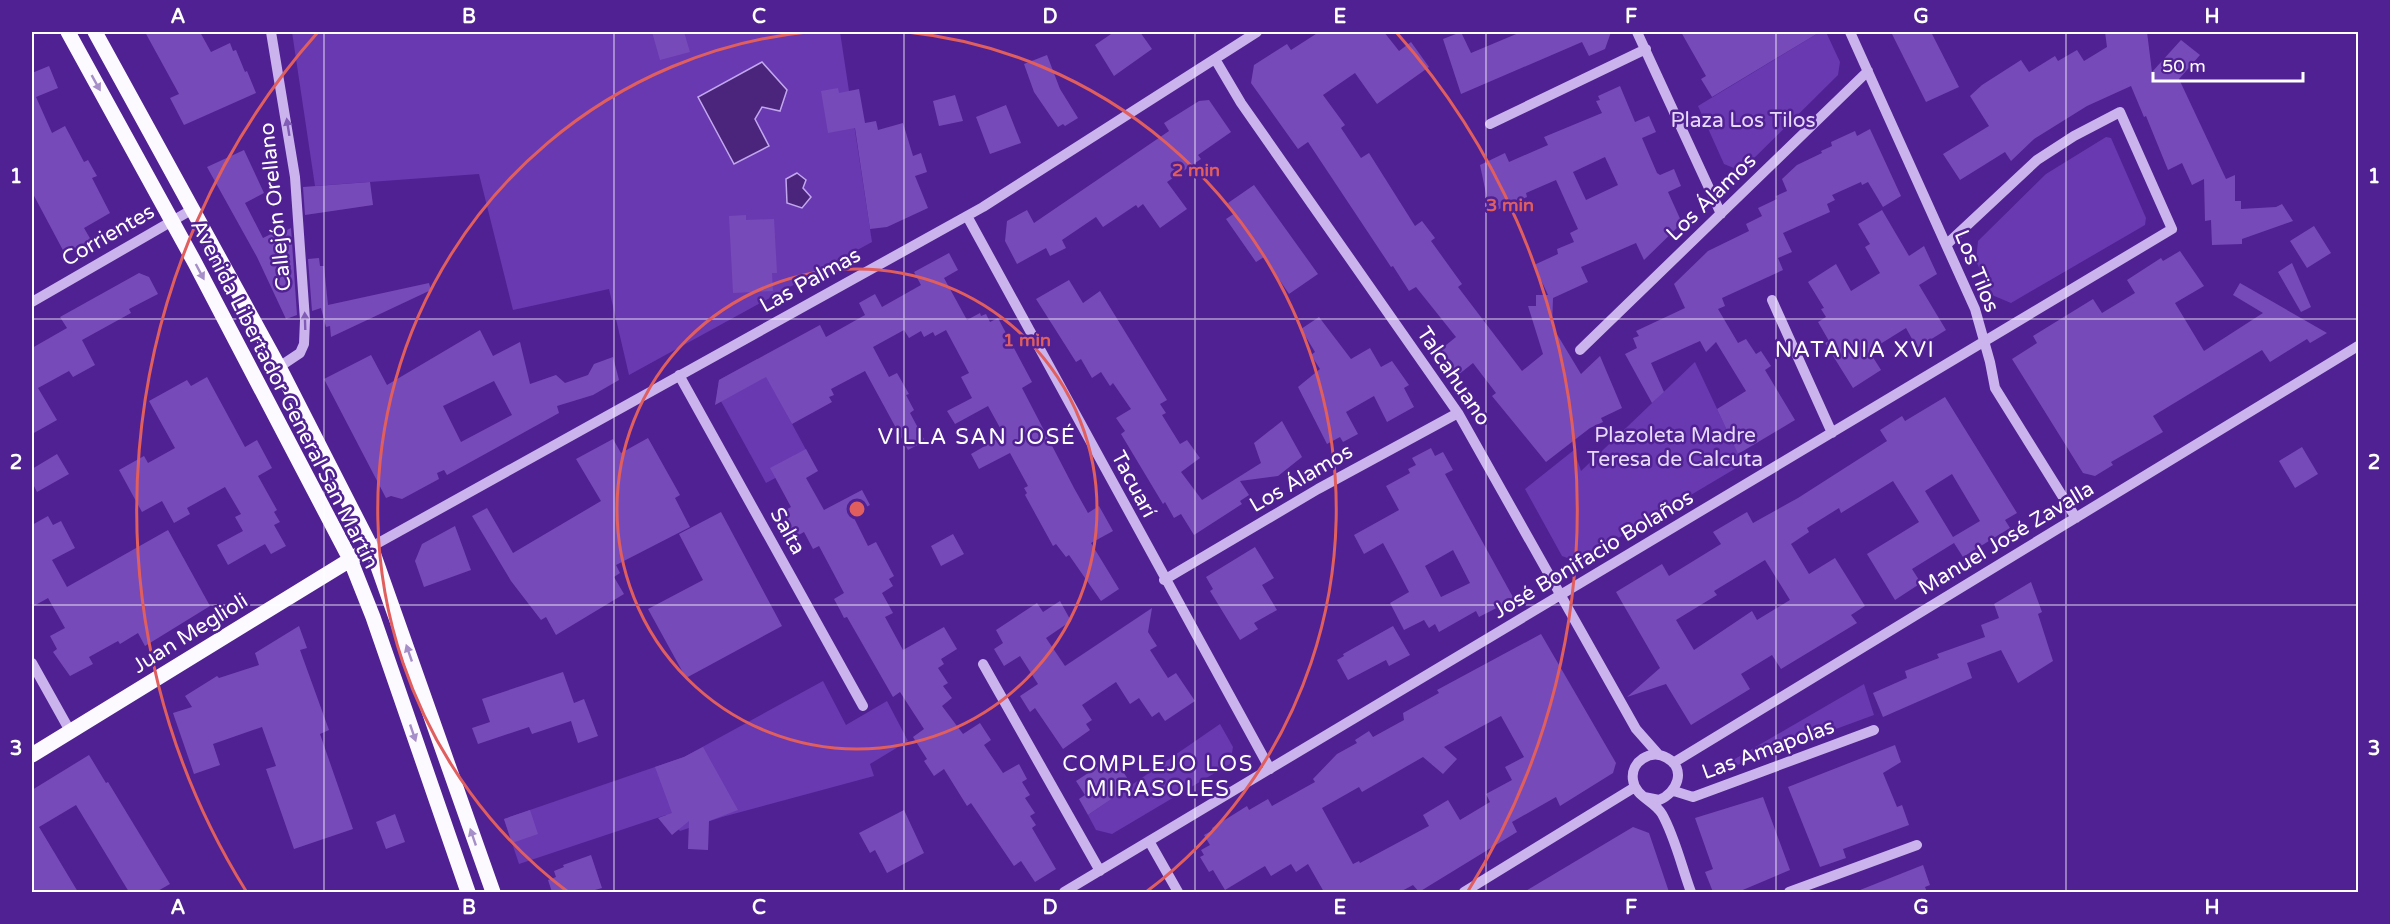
<svg xmlns="http://www.w3.org/2000/svg" width="2390" height="924" viewBox="0 0 2390 924" font-family="'Varela Round',sans-serif">
	<rect width="100%" height="100%" fill="#502192"/>
	<!-- green -->
	<path fill="#6939b1" d="M292,32H840L872,242L629,375L609,289L513,310L479,174L315,186Z
		M1820,32H1826L1840,62L1838,75L1741,171L1724,164L1698,106Z
		M2106,137L2111,138L2146,218L2145,225L2011,303L1992,295L1976,261L1978,241L2046,174Z
		M757,359L811,459L766,483L717,394L719,380Z
		M1695,362L1743,464L1578,562L1562,556L1525,489L1574,450L1581,471Z
		M823,681L846,725L887,701L908,741L870,764L874,776L722,817L680,831L666,815L519,864L504,819L684,757Z
		M1864,684L1874,715L1702,778Z
		M1220,724L1233,747L1230,764L1112,834L1096,830L1088,815Z"/>
	<!-- water -->
	<path fill="#4a257b" stroke="#c3a7ee" stroke-width="1.5" d="M762,62L787,90L780,111L762,107L755,119L769,146L734,164L698,97Z
		M797,173L806,180L803,188L811,197L802,208L787,203L786,179Z"/>
	<!-- building -->
	<path fill="#774ab9" fill-rule="evenodd" d="M145,32H200L211,52L230,43L233,51L236,50L245,72L247,71L256,93L184,125L170,98L179,94Z
		M652,32H684L690,52L660,60Z
		M1114,32H1140L1152,49L1114,76L1095,45Z
		M1319,32H1384L1399,51L1411,42L1429,67L1377,104L1355,73L1323,95L1345,125L1341,128L1361,158L1369,153L1415,226L1422,221L1435,238L1431,241L1462,284L1458,287L1522,371L1543,354L1528,306H1536V295H1548L1534,265L1558,254L1557,249L1574,242L1570,233L1578,229L1556,180L1526,193L1527,197L1497,210L1494,201L1488,203L1480,165L1505,153L1509,162L1548,145L1544,137L1602,113L1596,101L1600,100L1598,96L1620,86L1635,122L1649,116L1656,132L1642,138L1657,173L1660,175L1674,169L1681,186L1668,192L1682,223L1644,260L1636,243L1581,267L1588,282L1553,298L1552,326L1581,374L1600,356L1622,408L1601,418L1603,422L1590,428L1546,462L1492,396L1496,393L1473,363L1458,375L1440,350L1456,337L1416,287L1409,291L1393,266L1391,267L1308,142L1298,149L1251,83L1254,65L1287,44L1291,50ZM1605,157L1618,185L1586,200L1573,172Z
		M1461,32L1471,53L1521,32H1611L1605,49L1589,56L1582,42L1461,94L1443,39Z
		M1681,32H1820L1712,97L1701,79L1706,76Z
		M1891,32H1931L1959,87L1926,102Z
		M2105,32H2147L2152,72L2181,40L2200,55L2179,79L2226,179L2235,175V201H2241V209L2276,207L2282,204L2293,221L2242,239V244L2212,245L2211,220L2205,221L2204,179L2192,185L2182,163L2168,170L2146,116L2144,117L2131,86L2087,106L2034,139L2011,161L2005,152L1960,180L1943,154L1989,126L1970,96L1982,85L2021,60L2029,72L2055,56L2058,61L2077,50L2084,61L2107,47Z
		M1047,55L1060,89L1078,118L1065,126L1063,124L1058,127L1034,92L1024,64Z
		M49,66L58,88L36,97L52,133L65,126L84,162L88,160L97,176L92,178L110,213L84,228L91,240L65,254L32,192V73Z
		M838,88L839,93L859,89L865,123L876,121L878,130L903,123L913,156L921,153L927,172L915,176L928,208L887,227L870,229L855,128L828,133L821,91Z
		M955,95L963,121L939,126L933,101Z
		M1209,100L1231,132L1198,155L1201,159L1167,182L1187,209L1160,228L1143,204L1138,208L1136,205L1103,227L1096,217L1062,240L1066,248L1050,256L1046,248L1017,264L1005,241L1007,221L1027,210L1034,223L1169,131L1164,123L1199,101Z
		M1006,105L1021,143L990,154L976,117Z
		M1870,129L1901,196L1883,207L1868,182L1862,185L1861,182L1832,195L1835,200L1827,204L1830,212L1783,233L1792,252L1778,258L1783,270L1722,298L1725,306L1718,309L1738,343L1746,339L1756,354L1761,351L1771,366L1765,370L1795,420L1738,454L1717,409L1746,391L1716,342L1706,352L1700,341L1651,363L1664,392L1652,403L1625,354L1637,348L1633,338L1639,336L1636,331L1685,308L1674,284L1708,251L1749,231L1746,224L1762,216L1758,208L1777,199L1776,196L1787,191L1782,179L1797,165L1822,153L1821,151L1832,146L1831,142L1855,131L1857,136Z
		M244,150L264,193L245,203L263,238L275,232L277,235L291,228L297,315L286,319L257,257L207,167Z
		M370,182L373,205L305,215L303,187Z
		M1254,185L1318,274L1289,294L1264,257L1256,262L1226,219L1235,213L1228,203Z
		M1882,210L1909,256L1924,246L1937,274L1919,285L1946,330L1917,348L1906,328L1869,351L1881,370L1853,388L1825,343L1829,341L1818,322L1826,317L1821,309L1824,308L1808,282L1836,264L1851,291L1880,273L1865,247L1870,244L1858,224Z
		M746,215V220L774,219L777,273H772L773,291L733,293L729,216Z
		M2314,226L2331,253L2307,268L2290,241Z
		M2180,251L2204,286L2175,303L2204,351L2263,313L2233,295L2240,283L2327,333L2310,343L2307,339L2270,362L2262,350L2153,416L2163,432L2111,462L2113,465L2095,476L2083,473L2012,359L2037,343L2033,336L2093,299L2102,313L2135,293L2127,280L2161,258L2163,261Z
		M949,253L958,270L944,278L967,320L980,313L981,316L986,314L990,322L998,318L1032,382L1022,388L1074,488L1088,513L1099,506L1113,531L1091,543L1119,589L1101,601L1069,555L1066,557L1056,544L1053,546L1025,495L1027,493L1024,488L1028,486L1010,453L979,469L971,454L1004,435L988,406L955,424L947,411L972,398L961,377L969,373L946,330L935,336L933,332L924,337L921,331L909,338L904,330L873,347L889,377L897,373L909,394L906,395L914,410L910,413L925,441L908,450L865,371L831,389L834,395L829,397L832,402L792,424L766,377L715,405L719,380L820,325L826,337L865,315L859,303L875,294L882,307L921,285L914,272Z
		M319,258L320,266H324L328,305L429,283L431,290L331,337L330,326L326,327L321,308L312,311L308,259Z
		M2292,263L2311,307L2301,312L2278,272Z
		M139,273L149,277L158,294L129,309L131,313L82,340L95,365L73,377L69,371L38,388L57,420L32,434V348L67,328L60,317Z
		M1069,280L1083,303L1100,291L1167,400L1160,404L1166,413L1162,415L1180,444L1187,440L1200,458L1181,472L1202,500L1261,463L1254,443L1282,421L1302,457L1278,476L1240,481L1249,495L1240,501L1242,504L1194,535L1181,514L1174,518L1165,502L1163,504L1121,434L1125,431L1116,418L1131,409L1113,383L1110,386L1101,372L1092,378L1081,359L1076,362L1036,299Z
		M1319,317L1351,359L1370,348L1381,367L1392,361L1409,385L1404,388L1414,407L1387,422L1374,396L1346,412L1358,434L1343,442L1340,437L1327,444L1298,387L1320,369L1311,355L1315,352L1301,329Z
		M480,330L493,356L520,342L530,384L556,375L565,383L588,375L594,364L613,357L619,380L593,395L557,406L559,413L447,475L444,470L437,473L439,479L402,499L391,496L386,498L324,379L371,355L387,385ZM494,381L512,415L461,442L443,406Z
		M207,377L245,447L257,440L272,468L258,476L277,510L274,512L280,522L274,525L286,546L271,554L265,544L228,565L217,545L243,531L235,517L241,514L225,487L187,508L190,514L174,523L162,501L142,512L119,470L144,456L148,463L175,448L149,401L187,380L191,386Z
		M1945,397L2017,513L2005,520L2010,528L1963,557L1954,543L1912,569L1921,583L1895,600L1867,554L1919,522L1893,481L1841,513L1839,508L1807,528L1809,532L1791,544L1809,574L1835,558L1865,606L1851,615L1857,623L1781,669L1772,655L1741,674L1750,689L1691,725L1666,684L1627,697L1660,668L1616,592L1662,564L1669,576L1721,544L1713,532L1747,512L1753,523L1798,498L1887,441L1880,430L1902,416L1905,421ZM1952,474L1980,521L1953,537L1925,491ZM1765,560L1790,600L1757,620L1752,611L1694,650L1676,620L1717,595L1714,591Z
		M648,438L680,495L675,498L690,527L616,565L620,573L614,577L624,594L556,635L546,617L541,620L511,581L472,516L487,508L513,553L601,501L576,459L613,439L621,453Z
		M2302,447L2318,474L2295,488L2279,461Z
		M1431,448L1435,456L1443,452L1453,470L1445,474L1514,599L1479,617L1476,611L1439,632L1435,624L1429,628L1424,620L1404,630L1390,603L1409,592L1397,569L1383,543L1364,554L1354,535L1399,510L1386,486L1410,473L1408,469L1416,465L1412,458ZM1453,550L1470,583L1441,597L1425,566Z
		M806,449L818,471L806,478L824,510L862,490L870,505L852,514L868,546L876,542L894,576L889,579L893,586L882,593L893,613L885,617L903,650L944,627L957,649L941,659L944,664L938,668L948,683L943,686L952,698L942,706L963,734L980,723L991,740L984,745L1003,773L1019,764L1027,779L1022,782L1030,795L1025,798L1035,813L1030,816L1036,825L1032,828L1056,869L1035,882L1021,861L1014,866L971,803L967,806L944,769L934,776L924,761L927,759L913,737L924,729L900,692L893,697L847,617L844,618L840,610L834,599L844,593L819,546L813,549L804,532L795,537L782,512L791,507L770,468Z
		M57,454L69,474L37,492L32,482V469Z
		M721,512L782,626L686,678L648,609L703,580L679,534Z
		M48,516L53,525L61,521L75,548L52,560L67,587L168,530L210,606L145,646L138,633L120,644L118,641L89,657L93,664L70,676L53,652L57,649L50,636L65,628L48,598L32,607V525Z
		M455,526L471,570L424,587L415,561L422,544Z
		M953,534L964,554L941,566L931,546Z
		M1255,547L1274,578L1262,585L1277,610L1254,623L1258,629L1240,640L1210,591L1213,589L1206,577Z
		M2031,582L2042,612L2038,614L2053,661L2018,683L2001,650L1967,663L1972,678L1883,717L1873,693L1907,678L1905,671L1939,658L1937,654L1985,637L1981,625L1999,618L1994,604Z
		M1060,601L1071,621L1046,638L1065,666L1152,608L1148,632L1157,646L1150,650L1168,678L1176,673L1195,701L1165,721L1159,712L1152,717L1139,698L1130,704L1116,682L1082,705L1092,720L1086,724L1090,730L1063,749L1035,708L1030,712L1020,696L1038,684L1020,656L1004,666L994,649L1003,643L996,630L1037,603L1043,612Z
		M299,626L307,648L300,650L329,730L320,734L353,829L294,849L266,769L276,766L262,727L213,744L220,765L194,774L173,713L192,707L185,696L217,676L219,678L259,665L255,653Z
		M1393,626L1410,655L1389,666L1386,660L1348,680L1337,660L1344,656L1343,654Z
		M1541,634L1616,763L1613,773L1560,806L1556,797L1512,822L1517,832L1419,892L1413,885L1400,892H1324L1308,864L1296,872L1291,864L1271,876L1265,866L1225,890L1213,870L1209,872L1200,857L1204,855L1201,850L1210,845L1204,835L1213,830L1212,828L1247,806L1249,810L1268,799L1272,806L1315,782L1313,779L1337,754L1357,743L1355,740L1369,731L1373,737L1404,720L1403,713L1439,693L1437,690ZM1501,716L1524,757L1505,767L1512,780L1486,794L1490,802L1460,820L1448,800L1423,815L1429,826L1360,863L1359,861L1353,864L1322,808L1359,787L1362,792L1423,757L1443,774L1457,759L1444,747Z
		M563,672L574,703L584,699L598,736L578,743L571,721L532,734L529,727L478,744L472,728L490,722L482,699Z
		M1895,745L1901,762L1883,773L1897,807L1902,805L1909,825L1843,849L1846,858L1820,867L1788,787Z
		M703,747L738,810L709,821L708,850L688,849L689,821L672,835L658,818L672,813L655,767L684,757Z
		M89,755L106,783L108,782L170,884L156,892H129L76,805L39,827L78,892H32V790Z
		M1113,757L1132,785L1088,815L1079,799L1085,795L1076,781Z
		M1763,797L1790,870L1738,892H1713L1705,872L1713,869L1695,818Z
		M530,810L538,834L512,843L504,819Z
		M904,810L924,853L887,873L875,850L870,853L859,833Z
		M395,814L405,842L386,849L376,822Z
		M1633,827L1649,833L1669,892H1524Z
		M591,855L602,888L588,892H552L548,880L556,877L554,871L564,867L563,865Z
		M1923,865L1930,885L1925,887L1927,892H1855Z"/>
	<g fill="none" stroke-linecap="round" stroke-linejoin="round">
		<!-- minor -->
		<path stroke="#cbb4ed" stroke-width="10" d="M271,32L295,177L305,320L304,344L300,353L279,367
			M1637,32L1721,214
			M1850,32L1975,309L1990,362L1995,388L2076,518
			M1215,59L1241,103L1458,413L1636,729L1659,755
			M1490,124L1646,49
			M967,216L1270,769
			M1772,300L1832,433
			M32,302L193,209
			M1580,350L1868,71
			M679,375L863,706
			M371,547L983,207L1257,32
			M1164,580L1318,489L1458,413
			M32,663L70,731
			M983,664L1100,871
			M1673,763L2358,346
			M1674,791L1693,797L1874,730
			M1644,797L1659,800C1677,793 1687,769 1667,758C1651,748 1630,762 1633,780C1635,797 1655,801 1662,814C1675,837 1682,868 1691,892
			M1149,841L1178,892
			M1064,892L2172,229L2120,112L2074,136L2037,160L1946,245
			M1464,892L1635,787
			M1789,892L1917,845"/>
		<!-- major -->
		<path stroke="#fcfaff" stroke-width="15" d="M68,32L195,263L350,559L373,617L468,892
			M95,32L279,367L371,547L493,892
			M32,755L371,547"/>
	</g>
	<!-- one-way arrows -->
	<defs><path id="oneway-solid" d="M-6-.8H1V-3.2L6.5 0L1 3.2V.8H-6Z" transform="scale(1.5)"/></defs>
	<g fill="#a68ec8">
		<use href="#oneway-solid" transform="translate(96 83) rotate(61)"/>
		<use href="#oneway-solid" transform="translate(200 272) rotate(62)"/>
		<use href="#oneway-solid" transform="translate(409 653) rotate(-109)"/>
		<use href="#oneway-solid" transform="translate(413 733) rotate(71)"/>
		<use href="#oneway-solid" transform="translate(473 837) rotate(-109)"/>
	</g>
	<g fill="#815cb6">
		<use href="#oneway-solid" transform="translate(288 127) rotate(-99)"/>
		<use href="#oneway-solid" transform="translate(305 321) rotate(-92)"/>
	</g>
	<!-- grid -->
	<path fill="none" stroke="#fff" stroke-width="1.5" stroke-opacity="0.55" d="M324,32V892M614,32V892M904,32V892M1195,32V892M1486,32V892M1776,32V892M2066,32V892M32,319H2358M32,605H2358"/>
	<!-- distance rings -->
	<g fill="none" stroke="#e05e5e" stroke-width="3">
		<circle cx="857" cy="509" r="240"/>
		<path d="M568 892A480 480 0 0 1 807 32M907 32A480 480 0 0 1 1146 892"/>
		<path d="M246 891A720 720 0 0 1 318 32M1396 32A720 720 0 0 1 1468 891"/>
	</g>
	<g text-anchor="middle" stroke-width="5" stroke-linejoin="round" paint-order="stroke">
		<!-- park labels -->
		<g font-size="21" fill="#e6d9fa" stroke="#502192">
			<text x="1743" y="127">Plaza Los Tilos</text>
			<text x="1675" y="442">Plazoleta Madre<tspan x="1675" dy="24">Teresa de Calcuta</tspan></text>
		</g>
		<!-- street labels -->
		<g font-size="21" fill="#fff" stroke="#502192">
			<text transform="translate(1711 197) rotate(-44)" y="7">Los Álamos</text>
			<text transform="translate(275 207) rotate(-96)" y="7">Callejón Orellano</text>
			<text transform="translate(108 235) rotate(-30)" y="7">Corrientes</text>
			<text transform="translate(1977 271) rotate(68)" y="7">Los Tilos</text>
			<text transform="translate(810 280) rotate(-29)" y="7">Las Palmas</text>
			<text transform="translate(1454 376) rotate(56)" y="7">Talcahuano</text>
			<text transform="translate(285 394) rotate(63)" y="7">Avenida Libertador General San Martín</text>
			<text transform="translate(1301 478) rotate(-30)" y="7">Los Álamos</text>
			<text transform="translate(1134 484) rotate(62)" y="7">Tacuarí</text>
			<text transform="translate(788 531) rotate(61)" y="7">Salta</text>
			<text transform="translate(2006 538) rotate(-31)" y="7">Manuel José Zavalla</text>
			<text transform="translate(1593 554) rotate(-31)" y="7">José Bonifacio Bolaños</text>
			<text transform="translate(190 633) rotate(-32)" y="7">Juan Meglioli</text>
			<text transform="translate(1768 749) rotate(-20)" y="7">Las Amapolas</text>
		</g>
		<!-- neighbourhood labels -->
		<g font-size="22" letter-spacing="1.5" fill="#fff" stroke="#502192">
			<text x="1855" y="357">NATANIA XVI</text>
			<text x="977" y="444">VILLA SAN JOSÉ</text>
			<text x="1158" y="771">COMPLEJO LOS<tspan x="1158" dy="25">MIRASOLES</tspan></text>
		</g>
	</g>
	<circle cx="857" cy="509" r="9" fill="#e05e5e" stroke="#502192" stroke-width="3"/>
	<g font-size="18" text-anchor="middle" font-weight="bold" fill="#e05e5e" stroke="#502192" stroke-width="5" stroke-linejoin="round" paint-order="stroke">
		<text x="1196" y="176">2 min</text>
		<text x="1510" y="211">3 min</text>
		<text x="1027" y="346">1 min</text>
	</g>
	<!-- border -->
	<rect width="2390" height="924" fill="none" stroke="#502192" stroke-width="66"/>
	<!-- scale -->
	<path d="M2153 72v9h150v-9" fill="none" stroke="#ffffff" stroke-width="3"/>
	<text x="2162" y="72" font-size="18" fill="#ffffff" stroke="#502192" stroke-width="4.5" paint-order="stroke">50 m</text>
	<rect x="33" y="33" width="2324" height="858" fill="none" stroke="#fff" stroke-width="2"/>
	<g font-size="20" text-anchor="middle" font-weight="bold" fill="#fff">
		<text x="178" y="23">A</text>
		<text x="469" y="23">B</text>
		<text x="759" y="23">C</text>
		<text x="1050" y="23">D</text>
		<text x="1340" y="23">E</text>
		<text x="1631" y="23">F</text>
		<text x="1921" y="23">G</text>
		<text x="2212" y="23">H</text>
		<text x="16" y="183">1</text>
		<text x="2374" y="183">1</text>
		<text x="16" y="469">2</text>
		<text x="2374" y="469">2</text>
		<text x="16" y="755">3</text>
		<text x="2374" y="755">3</text>
		<text x="178" y="914">A</text>
		<text x="469" y="914">B</text>
		<text x="759" y="914">C</text>
		<text x="1050" y="914">D</text>
		<text x="1340" y="914">E</text>
		<text x="1631" y="914">F</text>
		<text x="1921" y="914">G</text>
		<text x="2212" y="914">H</text>
	</g>
</svg>
